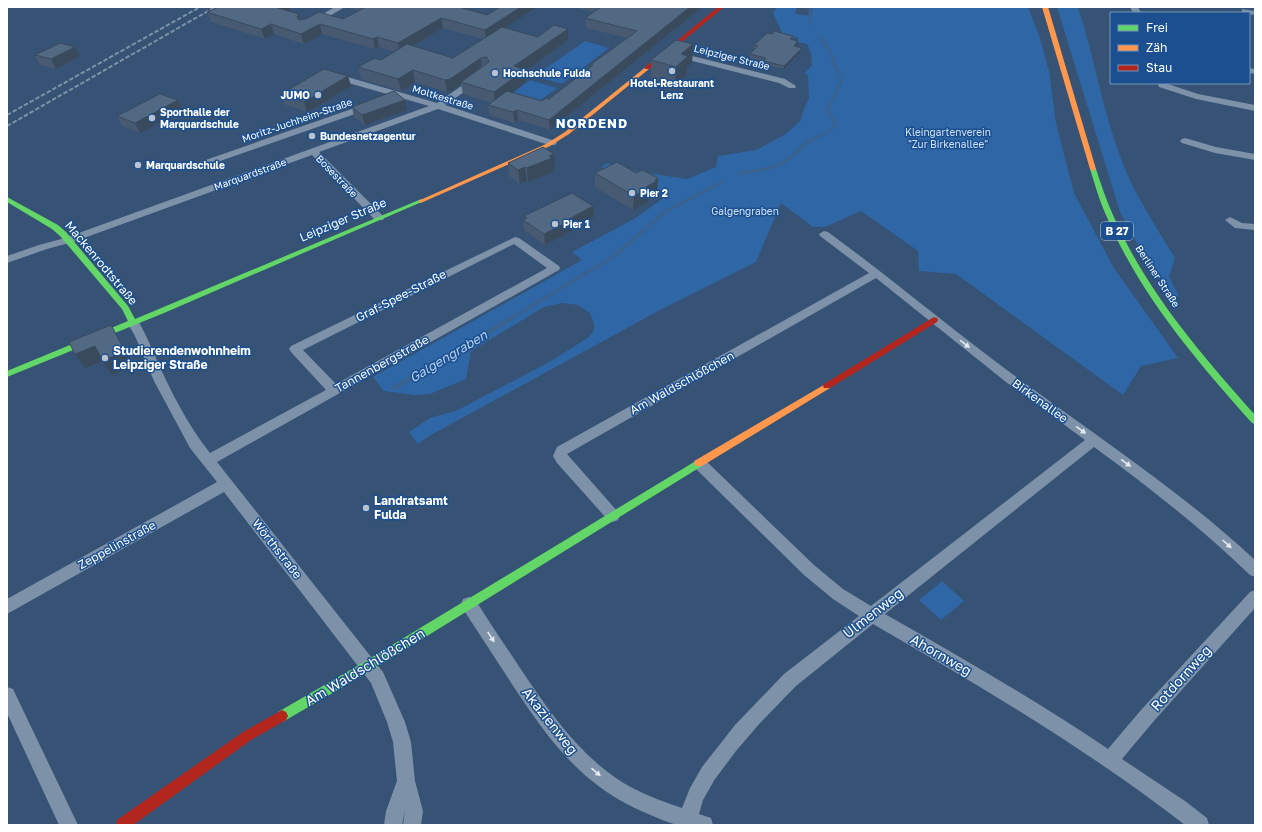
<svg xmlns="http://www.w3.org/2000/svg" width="1262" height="832" viewBox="0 0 1262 832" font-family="'Golos Text',sans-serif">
	<rect width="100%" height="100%" fill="#365274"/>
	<!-- green -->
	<path fill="#2f66a5" d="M777,7H797L795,14L811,16L812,7H1028L1039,35L1049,71L1056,123L1074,193L1114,268L1178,358L1141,366L1123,395L956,274L919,271L918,251L861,211L825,227H813L781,203L756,262L660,310L429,436L418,444L409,432L430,418L458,410L551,361L589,337L594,330V324L590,313L578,305L562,303L544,307L471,351L466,379L430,394L415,395L384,391L373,377L582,260L572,252L634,219L665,197L626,174L601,167L607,163L621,169L687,179L716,167L718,156L756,150L784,135L798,123L801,120L803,111L809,98L808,75L804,74L812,65L811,53L807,44L797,42L799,38L782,33L773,13Z
		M1057,7H1078C1094,56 1102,108 1120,156C1132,191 1156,226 1175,258L1169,277L1179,296L1171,297L1146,260L1120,212Z
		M585,41L609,48L563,83H559L537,77L536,75Z
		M530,80L557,88L534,105L508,97Z
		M942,581L964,601L941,620L919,600Z"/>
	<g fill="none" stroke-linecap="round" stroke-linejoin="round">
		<!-- stream-far2 -->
		<path stroke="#3b618d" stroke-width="2.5" d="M810,7L809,19L811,24
			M809,141L831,130L836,124L827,110L841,83L840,74L834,64L833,58L820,36"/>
		<!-- stream-far1 -->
		<path stroke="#3b618d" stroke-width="3" d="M739,173C754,171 769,170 783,163C793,157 801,147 810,140
			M508,320L613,257L666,211L723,182"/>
		<!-- stream -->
		<path stroke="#3b618d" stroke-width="4" d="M394,388L510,319"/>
		<!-- street -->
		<path fill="#7d92a8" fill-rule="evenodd" d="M335,7H345L314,25H311L307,23Z
			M1130,7H1138L1141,13H1133Z
			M1242,9L1255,11V15L1242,13Z
			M673,52H676L785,79L796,86L795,88H789L779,83L673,56Z
			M1249,68L1255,69V74L1249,73Z
			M331,74H337L437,103L473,78H479L480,80L479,82L445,105L555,141L557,143L555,145H549L438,109L319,152L383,216L384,218L383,220H375L312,155L73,242L47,249L7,263V256L39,245L65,238L429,106L331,78L330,76Z
			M1159,83H1165L1198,94L1255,105V111L1196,99L1159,87L1158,85Z
			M369,103L373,106L372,108L203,167L200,168L195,165L197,163Z
			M1185,138L1216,147L1255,154V160L1215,153L1182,143L1180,141L1182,139Z
			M1230,217L1242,223L1255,224V230L1235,228L1225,220Z
			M824,231L828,232C891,278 951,329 1015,376C1096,436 1181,491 1255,560V577L1250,575C1201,528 1149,487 1094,447L885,614C960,657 1036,700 1108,749L1141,710L1250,592L1255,590V608L1153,722L1122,759L1185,801L1207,818L1209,825H1185C1087,749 980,686 873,624L796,686L760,723L736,751L715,779L703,800L699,814L711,818L713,825C702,825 688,827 677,825C666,822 656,817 646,813C579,785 546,736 508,678C493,655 478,632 463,609L461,604L463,599L469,597L475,599C489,622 505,645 520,668C547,708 575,750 616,778C636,792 659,800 682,808L690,788L702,767L735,725L784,674L859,616L833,599L804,575L695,468L693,464L695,460L700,459L705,460L814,565L843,589L871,606L1085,440L1006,382L876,278L567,454L618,512L620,516L618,520L613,522L608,520L557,463L553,456L557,447L869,273L820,236L819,234Z
			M515,237L519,238L559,266L560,268L559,270L217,462L383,672L405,722L411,742L415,781L423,811L421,825H403L405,810L402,825H384L386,811L397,781L393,742L387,722L371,683L224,492L7,614V599L217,482L190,448L154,381L135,336L127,322L129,319H137C149,339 156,360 166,380C178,405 193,432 210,453L326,390L291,352L289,349L291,346ZM514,244L547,268L336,384L303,350Z
			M7,687L13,689L78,825H59L7,713Z"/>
		<!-- fast -->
		<path fill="#63d668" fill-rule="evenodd" d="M1093,167L1096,169C1101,184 1106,200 1113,215C1146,291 1201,354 1255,415V424L1252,423C1196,360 1139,294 1106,215C1099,200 1095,184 1090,169Z
			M7,197L58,225L66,232L128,306L135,319L419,200L421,199L424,201L164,313L7,377V371L128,321L122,309L60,236L52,229L7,202Z
			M699,459L702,460L704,463L702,466L372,670L286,720L282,722L278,720L276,716L278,712L364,662Z"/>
		<!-- slow -->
		<path fill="#ff974d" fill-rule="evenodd" d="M1042,7H1048L1096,169L1095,170L1093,171L1090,169Z
			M647,66L649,67V69L569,134L550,146L423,202L421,203L418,201L546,144L565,132Z
			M827,383L830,384L831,386L830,388L702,466H696L694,463L696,460Z"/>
		<!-- jam -->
		<path fill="#b3261e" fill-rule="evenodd" d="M718,7H724L649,69H645V67Z
			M934,317L937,318L938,320L937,322L830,388H824L823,386L824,384Z
			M282,710L286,712L288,716L286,720L251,740L133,825H116L117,820L243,732Z"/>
		<!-- rail -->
		<path stroke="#7e92a7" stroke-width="2" stroke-dasharray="4.5 2" stroke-linecap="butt" d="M7,115L200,7
			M7,126L215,7"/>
	</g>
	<!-- wall -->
	<path fill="#475a72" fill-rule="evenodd" d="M219,7H290L291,12L300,20L343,19L359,11L347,7H459L505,28L538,37L568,29V40L525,71L526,82L511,92L542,101L549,99L591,67L590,65L627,38L586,28L585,18L594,12L573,7H702L550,130L518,120L515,123L489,115L488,105L491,103L463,94L461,84L452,91L447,92L415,82L401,91L361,79L358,67L381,60L395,52L379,47L375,49L322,34L304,44L274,34L265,39L211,22L207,12ZM443,28L483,39L453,58L413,46Z
		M793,36V39L792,40L798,41V45L796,46L801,51L784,69L763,64L764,61L750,58V54L755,49L753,48L754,45Z
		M693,44L692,63L687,67V75L675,85L651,79V60Z
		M35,55L80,56L56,69L40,65Z
		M348,76L351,86L307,112L284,104L281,94Z
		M178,100L183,110L140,133L122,126L117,116Z
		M352,107L407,110L365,125L354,117Z
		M554,154L555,168L553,169V172L528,182L527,181L520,184L509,176L508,163Z
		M595,173H636L658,178L657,192V195L648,200V202L633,210L595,187Z
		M593,206L594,217L571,228L572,231L545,245L524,230L523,220L524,219V216Z"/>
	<!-- shaded-wall -->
	<path fill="#394a5c" d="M280,7H290L291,13L278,8Z
		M521,7H537L486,40L485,30Z
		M690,7H702L550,130L549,120Z
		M299,14L301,24L297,17Z
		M441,18L443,28L400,53L398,43Z
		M271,24L274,34L265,39L261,29Z
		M320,24L322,34L304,44L301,34Z
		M568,29V40L525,71L526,82L495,104L494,92L514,66Z
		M377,37L379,47L375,49L373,39Z
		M798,41V45L793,49L794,46Z
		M693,44L692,63L687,67V75L675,85L676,67L681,54Z
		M75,47L80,56L56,69L51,59Z
		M802,48L801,51L784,69V66Z
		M481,58L482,70L461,82V84L452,91L447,92L445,80Z
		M413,70L415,82L401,91L398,79Z
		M348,76L351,86L307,112L304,102Z
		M178,100L183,110L140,133L135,123Z
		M405,100L407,110L365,125L362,115Z
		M517,110L518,120L515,123L513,112Z
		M554,154L555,168L553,169V172L528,182L527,168Z
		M525,167L527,181L520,184L518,170Z
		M658,178L657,192V195L648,200V202L633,210L634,196Z
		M593,206L594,217L571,228L572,231L545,245L544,234L569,219Z
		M111,325L134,365L112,375L103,361L85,368L75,354L95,346Z"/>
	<!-- building -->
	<path fill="#526984" stroke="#394a5c" d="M219,7H280L278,8L299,14L297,17L299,20L306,19L319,12L343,19L366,7H459L487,15L500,7H521L485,30L441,18L398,43L377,37L373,39L320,24L301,34L271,24L261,29L207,12Z
		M601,7H690L549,120L517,110L513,112L488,105L507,91L542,101L546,98L549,99L593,65H590L637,31L585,18Z
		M554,25L568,29L514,66L525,70L494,92L461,82L489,62L487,57L481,58L450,79L445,80L413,70L398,79L358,67L375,58L381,60L407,44L453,58L502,27L538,37Z
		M774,31L793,36L790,39L798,41L794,46L802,48L784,66L764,61L766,58L750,54L758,46L754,45L767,33L772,34Z
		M676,40L693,44L681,54L688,56L676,67L651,60Z
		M60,43L75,47L51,59L35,55Z
		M324,69L348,76L304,102L281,94Z
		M394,91L405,100L362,115L352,107Z
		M160,94L178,100L135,123L117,116Z
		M543,147L554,154L549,156L552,158L527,168L525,167L518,170L508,163Z
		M617,162L636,173L642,170L658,178L655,180L657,181L646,187L648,188L634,196L595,173Z
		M572,193L593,206L569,219L571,220L544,234L523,220L527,218L524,216Z
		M111,325L125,351L103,361L95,346L75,354L69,342Z"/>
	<!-- one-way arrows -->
	<defs><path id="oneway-solid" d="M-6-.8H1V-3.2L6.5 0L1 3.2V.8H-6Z"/></defs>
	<g fill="#e5e9ee">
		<use href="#oneway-solid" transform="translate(965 344) rotate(38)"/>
		<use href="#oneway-solid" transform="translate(1081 430) rotate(36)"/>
		<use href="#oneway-solid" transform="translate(1126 463) rotate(36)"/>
		<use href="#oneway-solid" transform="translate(1227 544) rotate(42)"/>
		<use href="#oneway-solid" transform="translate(491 637) rotate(57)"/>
		<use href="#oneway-solid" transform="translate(596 772) rotate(40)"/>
	</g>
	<!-- markers -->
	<g fill="#b9c2ce" stroke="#1b4f8f" stroke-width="1.5">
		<circle cx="672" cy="71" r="4"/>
		<circle cx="495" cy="73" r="4"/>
		<circle cx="318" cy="95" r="4"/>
		<circle cx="152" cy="118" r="4"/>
		<circle cx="312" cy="136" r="4"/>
		<circle cx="138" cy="165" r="4"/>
		<circle cx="632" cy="193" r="4"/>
		<circle cx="555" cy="224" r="4"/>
		<circle cx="105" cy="358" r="4"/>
		<circle cx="366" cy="508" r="4"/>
	</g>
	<g text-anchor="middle" stroke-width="3" stroke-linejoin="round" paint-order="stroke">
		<!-- far-street labels -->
		<g font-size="10" fill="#fff" stroke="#1b4f8f">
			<text transform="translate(732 57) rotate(14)" y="4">Leipziger Straße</text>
			<text transform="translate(443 97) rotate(17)" y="4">Moltkestraße</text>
			<text transform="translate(297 120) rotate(-19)" y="4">Moritz-Juchheim-Straße</text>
			<text transform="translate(250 174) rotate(-20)" y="4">Marquardstraße</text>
			<text transform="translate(337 176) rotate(46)" y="4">Bosestraße</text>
			<text transform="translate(1158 276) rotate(57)" y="4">Berliner Straße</text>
		</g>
		<!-- far-poi labels -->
		<g font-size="10" font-weight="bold" fill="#fff" stroke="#1b4f8f" text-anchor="start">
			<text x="503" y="77">Hochschule Fulda</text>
			<text x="672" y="87" text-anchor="middle">Hotel-Restaurant<tspan x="672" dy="12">Lenz</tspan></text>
			<text x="310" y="99" text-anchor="end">JUMO</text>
			<text x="160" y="116">Sporthalle der<tspan x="160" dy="12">Marquardschule</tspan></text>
			<text x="320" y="140">Bundesnetzagentur</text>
			<text x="146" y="169">Marquardschule</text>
			<text x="640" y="197">Pier 2</text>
			<text x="563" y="228">Pier 1</text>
		</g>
		<!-- far-park labels -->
		<g font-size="10" fill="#cfe3fa" stroke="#1b4f8f">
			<text x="948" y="136">Kleingartenverein<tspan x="948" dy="12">"Zur Birkenallee"</tspan></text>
			<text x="745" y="215">Galgengraben</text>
		</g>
		<!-- shield labels -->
		<rect fill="#1b4f8f" stroke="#bbcadd" stroke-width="1" x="1101" y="222" width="32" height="18" rx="3"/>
		<g font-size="11" font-weight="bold" fill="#fff">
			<text x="1117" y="235">B 27</text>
		</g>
		<!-- street labels -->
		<g font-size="12" fill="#fff" stroke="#1b4f8f">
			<text transform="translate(343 220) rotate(-23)" y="4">Leipziger Straße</text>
			<text transform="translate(101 263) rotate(50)" y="4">Mackenrodtstraße</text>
			<text transform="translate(401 296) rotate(-27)" y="4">Graf-Spee-Straße</text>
			<text transform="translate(382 364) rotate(-29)" y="4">Tannenbergstraße</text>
			<text transform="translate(682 383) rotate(-29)" y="4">Am Waldschlößchen</text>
			<text transform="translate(1040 401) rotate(36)" y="4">Birkenallee</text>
			<text transform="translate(117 545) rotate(-29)" y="4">Zeppelinstraße</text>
			<text transform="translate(277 549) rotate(52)" y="4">Wörthstraße</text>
		</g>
		<!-- poi labels -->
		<g font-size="12" font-weight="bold" fill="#fff" stroke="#1b4f8f" text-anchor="start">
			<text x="113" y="355">Studierendenwohnheim<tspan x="113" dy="14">Leipziger Straße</tspan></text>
			<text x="374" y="505">Landratsamt<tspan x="374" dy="14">Fulda</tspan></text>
		</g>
		<!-- far-district labels -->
		<g font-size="13" font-weight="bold" letter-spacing="1" fill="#fff" stroke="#1b4f8f">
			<text x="592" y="128">NORDEND</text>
		</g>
		<!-- water labels -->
		<g font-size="13" font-style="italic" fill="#b5d3f5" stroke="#1b4f8f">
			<text transform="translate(448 356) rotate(-31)" y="5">Galgengraben</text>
		</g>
		<!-- near-street labels -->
		<g font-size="14" fill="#fff" stroke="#1b4f8f">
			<text transform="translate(873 613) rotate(-38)" y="5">Ulmenweg</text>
			<text transform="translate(941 655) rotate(30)" y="5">Ahornweg</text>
			<text transform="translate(365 667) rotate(-31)" y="5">Am Waldschlößchen</text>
			<text transform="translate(1181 678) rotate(-48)" y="5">Rotdornweg</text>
			<text transform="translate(550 721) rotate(52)" y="5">Akazienweg</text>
		</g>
	</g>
	<!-- border -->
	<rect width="1262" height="832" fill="none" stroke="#ffffff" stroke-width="16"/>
	<!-- legend -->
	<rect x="1110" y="12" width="140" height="72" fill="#1b4f8f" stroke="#7695bc"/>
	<rect x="1118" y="25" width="20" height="6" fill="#63d668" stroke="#7695bc"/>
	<text x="1146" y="32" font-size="12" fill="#ffffff">Frei</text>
	<rect x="1118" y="45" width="20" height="6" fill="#ff974d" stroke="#7695bc"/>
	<text x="1146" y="52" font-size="12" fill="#ffffff">Zäh</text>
	<rect x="1118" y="65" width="20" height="6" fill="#b3261e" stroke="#7695bc"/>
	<text x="1146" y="72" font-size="12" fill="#ffffff">Stau</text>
</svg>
